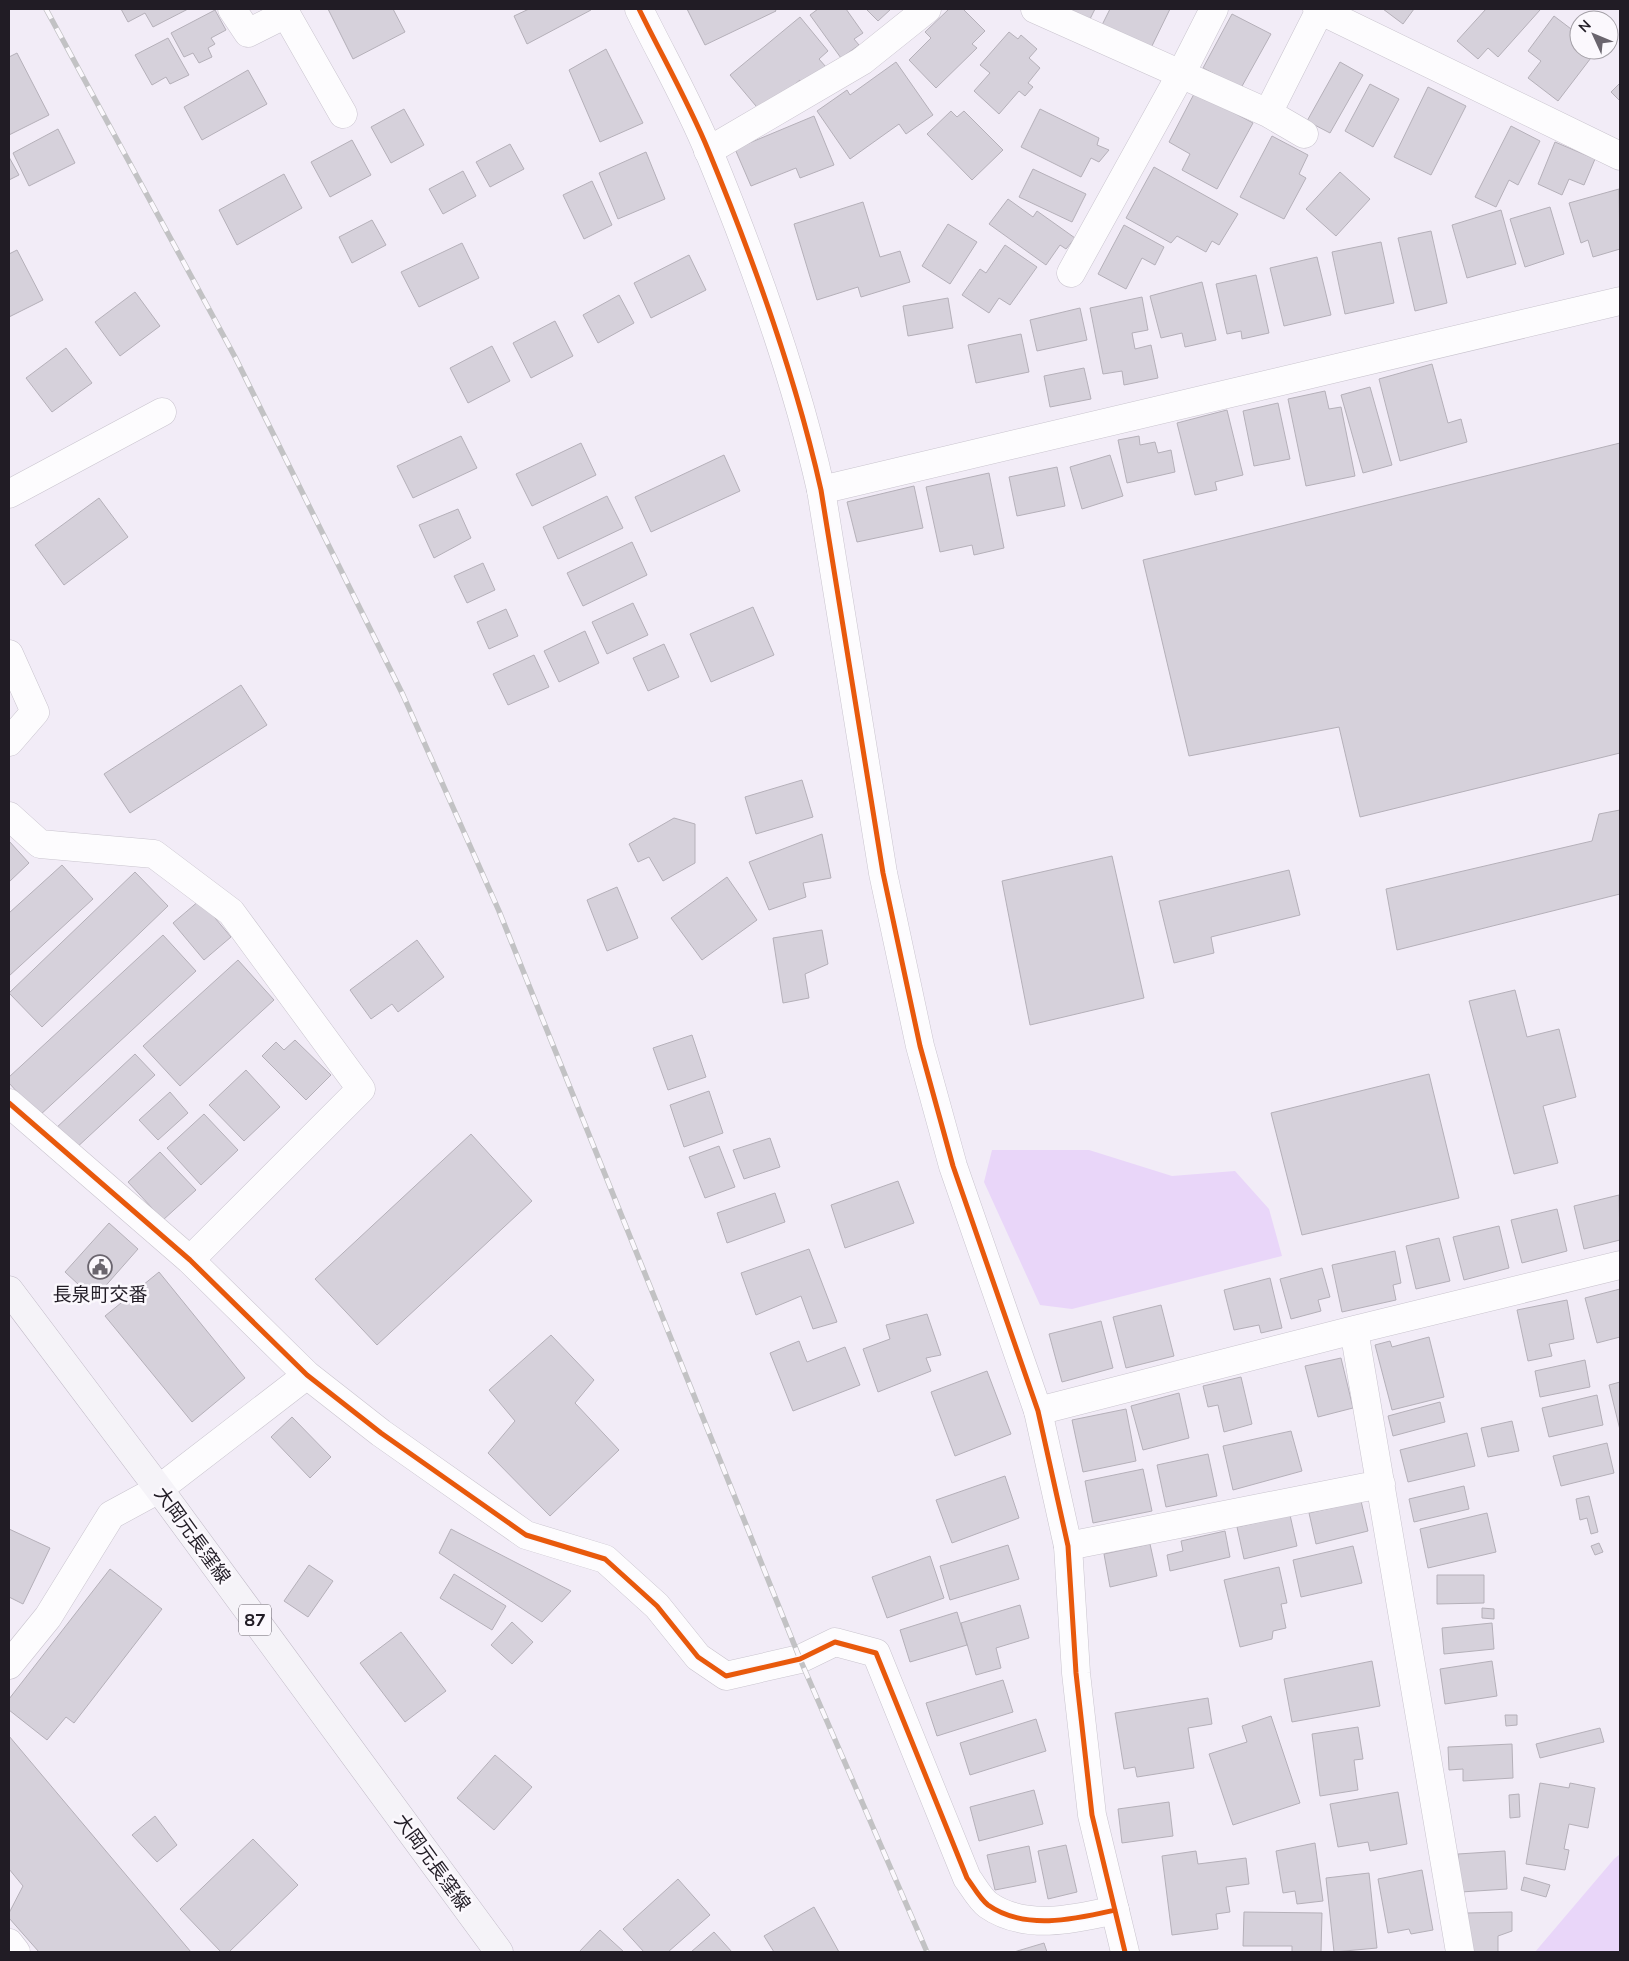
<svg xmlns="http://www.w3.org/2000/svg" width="1629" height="1961" viewBox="0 0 1629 1961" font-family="Mulish,'Noto Sans JP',sans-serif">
	<rect width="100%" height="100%" fill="#f2ecf7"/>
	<!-- green -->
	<path fill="#e9d6f9" d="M992,1150H1089L1172,1176L1235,1171L1269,1209L1282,1256L1072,1309L1040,1305L984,1182Z
		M1620,1854V1952H1535L1614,1859Z"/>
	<!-- building -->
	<path fill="#d6d1db" stroke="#b5b0b9" d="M121,9H188L153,27L145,13L128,22Z
		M328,9H393L405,32L353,59Z
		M529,9H591V10L527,44L514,16Z
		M687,9H775L776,11L705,45Z
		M818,9H846L863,33L854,39L859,45L841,58L810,15Z
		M866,9H891L878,21Z
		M949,9H963L985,31L972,44L977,48L936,88L909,60L931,38L925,32Z
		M1068,9H1095L1090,19Z
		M1110,9H1170L1150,50L1101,27Z
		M1383,9H1414L1403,24Z
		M1486,9H1538L1540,10L1498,57L1488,48L1478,59L1457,41Z
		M215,10L226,30L211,38L215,44L208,48L212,57L199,63L193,53L184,57L171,33Z
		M1232,14L1271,34L1241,88L1203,68Z
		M1554,16L1579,35V50H1597L1558,101L1528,78L1541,61L1528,51Z
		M800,17L828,51L819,59L826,67L804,85L800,80L761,112L730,75Z
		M1009,32L1018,39L1021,35L1037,49L1029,58L1040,68L1028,83L1033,87L1025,96L1019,91L999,114L974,91L990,73L980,65Z
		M168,38L189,75L170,84L166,77L152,85L135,55Z
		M606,49L643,123L600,142L569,70Z
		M17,53L49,115L9,135V57Z
		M896,62L933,115L906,134L899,124L850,159L817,111L847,90L850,95Z
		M1340,62L1363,75L1330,133L1307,121Z
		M248,70L267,104L202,140L184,107Z
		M1620,83V101L1611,92Z
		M1370,84L1399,99L1373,147L1345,131Z
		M1428,87L1466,106L1431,175L1394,157Z
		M1195,92L1253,123L1217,189L1182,170L1190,154L1169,142Z
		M404,109L424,145L391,163L371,127Z
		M1040,109L1099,138L1097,145L1109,150L1099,162L1091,158L1081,177L1021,147Z
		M951,111L957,117L964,111L1003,150L972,180L927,134Z
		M814,116L834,165L800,178L796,168L751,186L735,149Z
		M1511,126L1540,141L1518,185L1509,180L1496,207L1475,197Z
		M58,129L75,163L29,186L13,153Z
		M1272,136L1308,155L1299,174L1306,178L1284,219L1240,197Z
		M352,140L371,175L330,197L311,162Z
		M1555,142L1595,159L1584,185L1569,179L1562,195L1538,184Z
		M510,144L524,169L490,187L476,162Z
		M646,152L665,199L618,219L599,173Z
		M9,157L19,175L9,180Z
		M1154,167L1238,214L1219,245L1212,241L1206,252L1177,236L1171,243L1126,218Z
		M1033,169L1086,194L1072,222L1019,197Z
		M463,171L476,196L443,214L429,189Z
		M1340,172L1370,199L1336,236L1306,209Z
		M284,174L302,208L237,245L219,210Z
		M592,181L612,225L584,239L563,195Z
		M1619,189L1620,249L1593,257L1588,240L1581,243L1569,203Z
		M1008,199L1033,217L1037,211L1075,238L1066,249L1060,245L1046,265L989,224Z
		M863,202L880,257L900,251L910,282L861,297L858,287L817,300L794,224Z
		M1550,207L1564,254L1525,267L1510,219Z
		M1501,210L1516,264L1467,278L1452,225Z
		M372,220L386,245L352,263L339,237Z
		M948,224L977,242L950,284L922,266Z
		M1124,225L1164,247L1155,265L1142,258L1126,289L1098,274Z
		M1431,231L1447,303L1415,311L1398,238Z
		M1381,242L1394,303L1345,314L1332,252Z
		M462,243L479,278L419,307L401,272Z
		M1005,245L1037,267L1010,305L999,298L989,313L962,295L980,269L986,273Z
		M17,250L43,300L9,317V254Z
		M689,255L706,290L651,318L634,283Z
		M1317,257L1331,315L1284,326L1270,268Z
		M1256,275L1269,333L1242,339L1241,331L1227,334L1216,284Z
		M1202,282L1216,340L1185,347L1182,333L1161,338L1150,296Z
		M135,292L160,326L120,356L95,322Z
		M619,295L634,323L598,343L583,315Z
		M1142,297L1148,330L1132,333L1135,349L1151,345L1158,378L1124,385L1122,371L1103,374L1090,308Z
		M948,298L953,328L908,336L903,306Z
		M1080,308L1087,340L1037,351L1030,320Z
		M555,321L573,356L531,378L513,343Z
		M1021,334L1029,372L976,383L968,345Z
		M492,346L510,381L468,403L450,368Z
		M66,348L92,383L52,412L26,378Z
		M1432,364L1448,423L1461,419L1467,442L1400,461L1379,379Z
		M1084,368L1091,399L1050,407L1044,376Z
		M1370,387L1392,465L1363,473L1341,395Z
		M1325,391L1329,409L1341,407L1355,476L1306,486L1288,399Z
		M1278,403L1290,459L1254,466L1243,411Z
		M1227,410L1243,475L1215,482L1217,490L1195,495L1177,423Z
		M461,436L477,468L413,498L397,466Z
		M1139,436L1140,445L1155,442L1158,453L1171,450L1175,472L1127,483L1118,440Z
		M581,443L596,475L532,506L516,474Z
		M1620,443V753L1360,817L1339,727L1189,756L1143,560Z
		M724,455L740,491L651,532L635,497Z
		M1110,455L1123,496L1082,509L1070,467Z
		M1057,467L1065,506L1017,516L1009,477Z
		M989,473L1004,548L974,555L972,545L940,552L926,487Z
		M914,486L923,528L857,542L847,502Z
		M607,496L623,528L558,559L543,527Z
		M99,498L128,537L64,585L35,545Z
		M458,509L471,538L434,558L419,525Z
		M632,542L647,575L583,606L567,573Z
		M483,563L495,590L467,603L454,576Z
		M633,603L648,635L607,654L592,622Z
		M753,607L774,655L711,682L690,634Z
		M506,609L518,636L489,649L477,622Z
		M585,631L599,663L559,682L544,651Z
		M664,644L679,677L648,691L633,658Z
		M534,655L549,687L508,705L493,674Z
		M241,685L267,725L130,813L104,774Z
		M802,780L813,817L756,834L745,797Z
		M1620,810V894L1397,950L1386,889L1592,841L1599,814Z
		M674,818L695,824V863L663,881L649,857L638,862L629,844Z
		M822,834L831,878L803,883L806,897L769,910L749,862Z
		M9,841L29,863L9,882Z
		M1112,856L1144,998L1030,1025L1002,881Z
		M62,865L93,899L9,976V913Z
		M1289,870L1300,915L1211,937L1214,953L1174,963L1159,901Z
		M135,872L168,906L42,1027L9,993Z
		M727,877L757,920L702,960L671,918Z
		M617,887L638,938L607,951L587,900Z
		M200,900L231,937L204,960L173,923Z
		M822,930L828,964L805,974L809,998L783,1003L773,938Z
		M163,935L196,971L39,1116L9,1083V1077Z
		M417,940L444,977L398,1012L392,1004L371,1019L350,990Z
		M238,960L274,1000L180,1086L143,1046Z
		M1515,990L1527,1037L1559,1029L1576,1097L1543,1106L1558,1163L1514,1174L1469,1001Z
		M692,1035L706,1077L668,1090L653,1048Z
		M295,1040L331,1075L306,1100L262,1056L276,1042L284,1050Z
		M135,1054L155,1075L74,1150L55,1129Z
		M246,1070L280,1107L244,1141L209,1105Z
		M1429,1074L1459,1198L1302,1235L1271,1113Z
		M709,1091L723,1133L684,1147L670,1105Z
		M170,1092L188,1113L158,1140L139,1120Z
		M204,1114L238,1150L201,1185L167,1148Z
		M471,1134L532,1201L377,1345L315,1279Z
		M770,1138L780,1167L744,1179L733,1150Z
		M719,1146L735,1187L705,1198L689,1157Z
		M160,1152L196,1190L163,1220L128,1182Z
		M898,1181L914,1223L845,1248L831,1205Z
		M775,1193L785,1222L727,1243L717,1213Z
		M1619,1195L1620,1240L1584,1249L1574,1206Z
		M1557,1209L1567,1251L1522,1263L1511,1220Z
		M109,1223L138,1249L94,1299L65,1272Z
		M1499,1226L1509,1268L1464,1280L1453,1237Z
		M1439,1238L1450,1281L1416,1289L1406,1246Z
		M809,1249L837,1322L813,1329L801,1296L756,1315L741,1273Z
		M1395,1251L1401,1283L1393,1285L1396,1300L1342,1312L1332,1265Z
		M1322,1268L1330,1297L1318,1300L1321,1311L1291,1319L1280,1279Z
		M159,1272L245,1378L192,1422L105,1316Z
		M1270,1278L1282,1328L1261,1333L1259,1325L1234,1330L1224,1290Z
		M1620,1289V1337L1597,1343L1585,1298Z
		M1567,1300L1574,1339L1549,1344L1552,1356L1528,1361L1517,1310Z
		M1161,1305L1174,1356L1126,1368L1113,1317Z
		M927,1314L941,1355L926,1358L931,1371L878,1392L863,1349L890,1339L886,1325Z
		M1101,1321L1113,1368L1062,1382L1049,1334Z
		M551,1335L594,1380L575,1403L619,1450L550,1516L488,1453L515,1421L489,1390Z
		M1429,1337L1444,1397L1392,1410L1375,1345L1390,1341L1392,1347Z
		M799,1341L807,1362L845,1347L860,1385L793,1411L770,1353Z
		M1341,1358L1353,1408L1318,1417L1305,1366Z
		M1585,1360L1590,1387L1540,1397L1535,1371Z
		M987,1371L1011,1434L955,1456L931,1392Z
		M1241,1377L1252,1424L1224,1432L1218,1405L1208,1407L1203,1386Z
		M1620,1382V1430L1609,1385Z
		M1179,1393L1189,1438L1143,1450L1131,1406Z
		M1597,1395L1603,1425L1549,1437L1542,1408Z
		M1440,1402L1445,1422L1393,1436L1388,1416Z
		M1126,1409L1136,1461L1083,1472L1072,1420Z
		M292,1417L331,1457L310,1478L271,1437Z
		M1512,1421L1519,1451L1488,1457L1481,1428Z
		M1291,1431L1302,1471L1233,1490L1223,1446Z
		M1467,1433L1475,1466L1408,1482L1400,1450Z
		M1607,1443L1614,1473L1561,1486L1553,1456Z
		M1208,1454L1217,1496L1166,1507L1157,1465Z
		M1143,1469L1152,1511L1093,1523L1085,1481Z
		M1005,1476L1019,1518L952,1543L936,1500Z
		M1464,1486L1469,1509L1414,1522L1409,1499Z
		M1589,1496L1598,1532L1591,1534L1587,1518L1580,1520L1576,1499Z
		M1361,1501L1368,1531L1316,1544L1309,1513Z
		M1487,1513L1496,1552L1428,1568L1420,1529Z
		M1290,1515L1297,1546L1244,1559L1237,1527Z
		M9,1529L50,1548L23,1604L9,1597Z
		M451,1529L571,1591L542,1622L439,1553Z
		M1225,1531L1230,1557L1170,1571L1167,1555L1183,1551L1181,1541Z
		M1599,1543L1603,1552L1595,1555L1591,1546Z
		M1150,1544L1157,1576L1110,1587L1104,1554Z
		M1008,1545L1019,1579L950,1600L940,1566Z
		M1353,1546L1362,1583L1301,1597L1293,1560Z
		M930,1556L944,1598L887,1618L872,1577Z
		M309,1565L333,1581L308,1617L284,1601Z
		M1279,1567L1287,1603L1281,1604L1286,1628L1273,1631L1272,1639L1240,1647L1224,1580Z
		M110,1569L162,1609L74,1723L66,1717L47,1740L9,1710V1699Z
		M454,1574L506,1606L492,1630L440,1598Z
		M1437,1575H1484V1603L1437,1604Z
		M1020,1605L1029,1638L996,1648L1001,1668L976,1675L961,1623Z
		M1482,1608L1494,1609V1619L1482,1618Z
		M957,1612L967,1645L910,1662L900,1630Z
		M512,1622L533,1642L512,1664L491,1645Z
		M1492,1623L1494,1649L1444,1654L1442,1628Z
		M401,1632L446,1691L405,1722L360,1663Z
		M1372,1661L1380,1706L1292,1722L1284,1679Z
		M1492,1661L1497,1696L1445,1704L1440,1669Z
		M1003,1680L1013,1712L937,1736L926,1703Z
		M1208,1698L1212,1724L1188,1728L1194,1768L1137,1777L1135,1767L1124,1769L1115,1713Z
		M1505,1715H1517V1725L1506,1726Z
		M1271,1716L1300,1803L1233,1825L1209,1754L1247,1742L1242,1726Z
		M1036,1719L1046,1751L970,1775L960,1743Z
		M1358,1727L1363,1759L1354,1760L1358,1790L1320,1796L1312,1734Z
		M1600,1728L1604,1742L1540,1758L1536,1744Z
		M9,1736L191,1952H39L9,1918V1913L23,1886L9,1869Z
		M1512,1744L1513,1778L1463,1781V1769L1449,1770L1448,1747Z
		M495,1755L532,1787L494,1830L457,1798Z
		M1540,1783L1569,1788L1570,1783L1595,1788L1588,1828L1569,1824L1564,1849L1569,1850L1565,1870L1526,1864Z
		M1034,1790L1043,1824L979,1841L970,1807Z
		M1398,1792L1407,1844L1370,1851L1368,1842L1338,1847L1330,1804Z
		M1519,1794L1520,1817L1510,1818L1509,1795Z
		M1169,1802L1173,1836L1122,1843L1118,1809Z
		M155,1816L177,1845L157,1862L132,1835Z
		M253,1839L298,1885L229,1952H221L180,1909Z
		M1315,1843L1323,1901L1297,1904L1295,1891L1283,1893L1276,1851Z
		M1066,1845L1077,1892L1048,1899L1038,1851Z
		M1029,1846L1036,1882L995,1890L987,1855Z
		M1196,1851L1198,1864L1246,1858L1249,1884L1226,1887L1230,1912L1216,1914L1218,1929L1172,1935L1162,1856Z
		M1505,1851L1507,1889L1461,1892L1458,1854Z
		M1422,1870L1433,1930L1411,1934L1409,1929L1388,1933L1378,1879Z
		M1369,1873L1377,1948L1334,1952L1326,1878Z
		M1524,1877L1550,1885L1546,1897L1521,1890Z
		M678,1879L710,1915L668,1952H644L623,1929Z
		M814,1907L839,1952H774L764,1936Z
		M1244,1912L1322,1913L1321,1952H1292V1946H1243Z
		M1512,1912V1931L1498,1936V1952H1467V1913Z
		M600,1930L624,1952H579Z
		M714,1932L732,1952H691Z
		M1044,1943L1047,1952H1014Z"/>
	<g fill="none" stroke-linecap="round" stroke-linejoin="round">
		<!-- street casing -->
		<g stroke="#c9c4ce" stroke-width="29">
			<path id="street" d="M232,9L248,33L286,14L343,114
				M1035,9L1268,113L1304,134
				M1317,9L1620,156
				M1268,113L1320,10
				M708,151L862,61L927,9
				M1071,273L1181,74L1214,9
				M821,490L1620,301
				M9,494L162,412
				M9,654L35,712L9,742
				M9,816L40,844L154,854L231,912L361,1089L190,1260
				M9,1103L190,1260L307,1375L381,1433L526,1535L605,1559L657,1606L698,1657L726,1676L800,1659L835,1642L876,1653L967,1878C973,1886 980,1899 988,1905C1025,1931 1075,1919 1115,1910
				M1354,1330L1460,1952
				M1038,1411L1354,1330L1620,1265
				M1068,1546L1381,1484
				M9,1665L48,1617L111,1515L159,1489L307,1375
				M9,1943L16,1952"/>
		</g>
		<!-- secondary casing -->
		<g stroke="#c9c4ce" stroke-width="29">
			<path id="secondary" d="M639,9C662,56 689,103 709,152C754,261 795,374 821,490L883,873L920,1046L953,1166L1038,1411L1068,1546L1076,1673L1092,1815L1125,1952"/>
		</g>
		<!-- primary casing -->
		<g stroke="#c1bac7" stroke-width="29">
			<path id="primary" d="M9,1290L159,1489L499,1952"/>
		</g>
		<!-- street -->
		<use href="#street" stroke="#fdfcfe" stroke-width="28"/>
		<!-- secondary -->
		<use href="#secondary" stroke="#fdfcfe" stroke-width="28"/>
		<!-- primary -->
		<use href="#primary" stroke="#f5f3f8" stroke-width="28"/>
		<!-- rail casing -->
		<g stroke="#c2c2c4" stroke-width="5.5">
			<path id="rail" d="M46,9L235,357L403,695L499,911L800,1659L927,1952"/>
		</g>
		<!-- rail -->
		<use href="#rail" stroke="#fbf8fd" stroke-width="4" stroke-dasharray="11" stroke-linecap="butt"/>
		<!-- cycleway casing -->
		<g stroke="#fbf8fd" stroke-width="8">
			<path id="cycleway" d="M639,9C662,56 689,103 709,152C754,261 795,374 821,490L883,873L920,1046L953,1166L1038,1411L1068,1546L1076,1673L1092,1815L1125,1952
				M9,1103L190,1260L307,1375L381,1433L526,1535L605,1559L657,1606L698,1657L726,1676L800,1659L835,1642L876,1653L967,1878C973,1886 980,1899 988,1905C1025,1931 1075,1919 1115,1910"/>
		</g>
		<!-- cycleway -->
		<use href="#cycleway" stroke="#e8590c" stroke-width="5"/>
	</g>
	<!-- icons -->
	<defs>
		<g id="civic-ring" transform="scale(1.25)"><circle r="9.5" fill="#fbf8fd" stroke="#6a656e" stroke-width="1.5"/><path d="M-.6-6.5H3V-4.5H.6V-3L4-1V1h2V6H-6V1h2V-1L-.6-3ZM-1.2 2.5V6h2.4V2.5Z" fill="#6a656e"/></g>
	</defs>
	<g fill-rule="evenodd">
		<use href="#civic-ring" x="100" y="1267"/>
	</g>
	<g text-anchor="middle" stroke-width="5" stroke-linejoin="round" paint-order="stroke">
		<!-- shield labels -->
		<rect fill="#fbf8fd" stroke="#625e66" stroke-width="1" x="239" y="1604.5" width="32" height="31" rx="4"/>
		<g font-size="18" font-weight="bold" fill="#211c25">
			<text x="255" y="1626">87</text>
		</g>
		<!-- poi labels -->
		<g font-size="19" fill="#211c25" stroke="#fbf8fd">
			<text x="100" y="1301">長泉町交番</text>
		</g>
		<!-- street labels -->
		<g font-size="19" fill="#211c25" stroke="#fbf8fd">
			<text transform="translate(193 1535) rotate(54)" y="7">大岡元長窪線</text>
			<text transform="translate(433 1862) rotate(54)" y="7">大岡元長窪線</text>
		</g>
	</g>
	<!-- border -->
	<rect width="1629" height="1961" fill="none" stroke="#211c25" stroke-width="20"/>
	<!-- north arrow -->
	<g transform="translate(1594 35) rotate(314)"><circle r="24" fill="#fbf8fd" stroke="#a4a0a7"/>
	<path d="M0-4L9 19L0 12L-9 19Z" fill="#6a656e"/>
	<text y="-8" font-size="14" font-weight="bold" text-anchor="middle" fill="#211c25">N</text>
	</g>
</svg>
